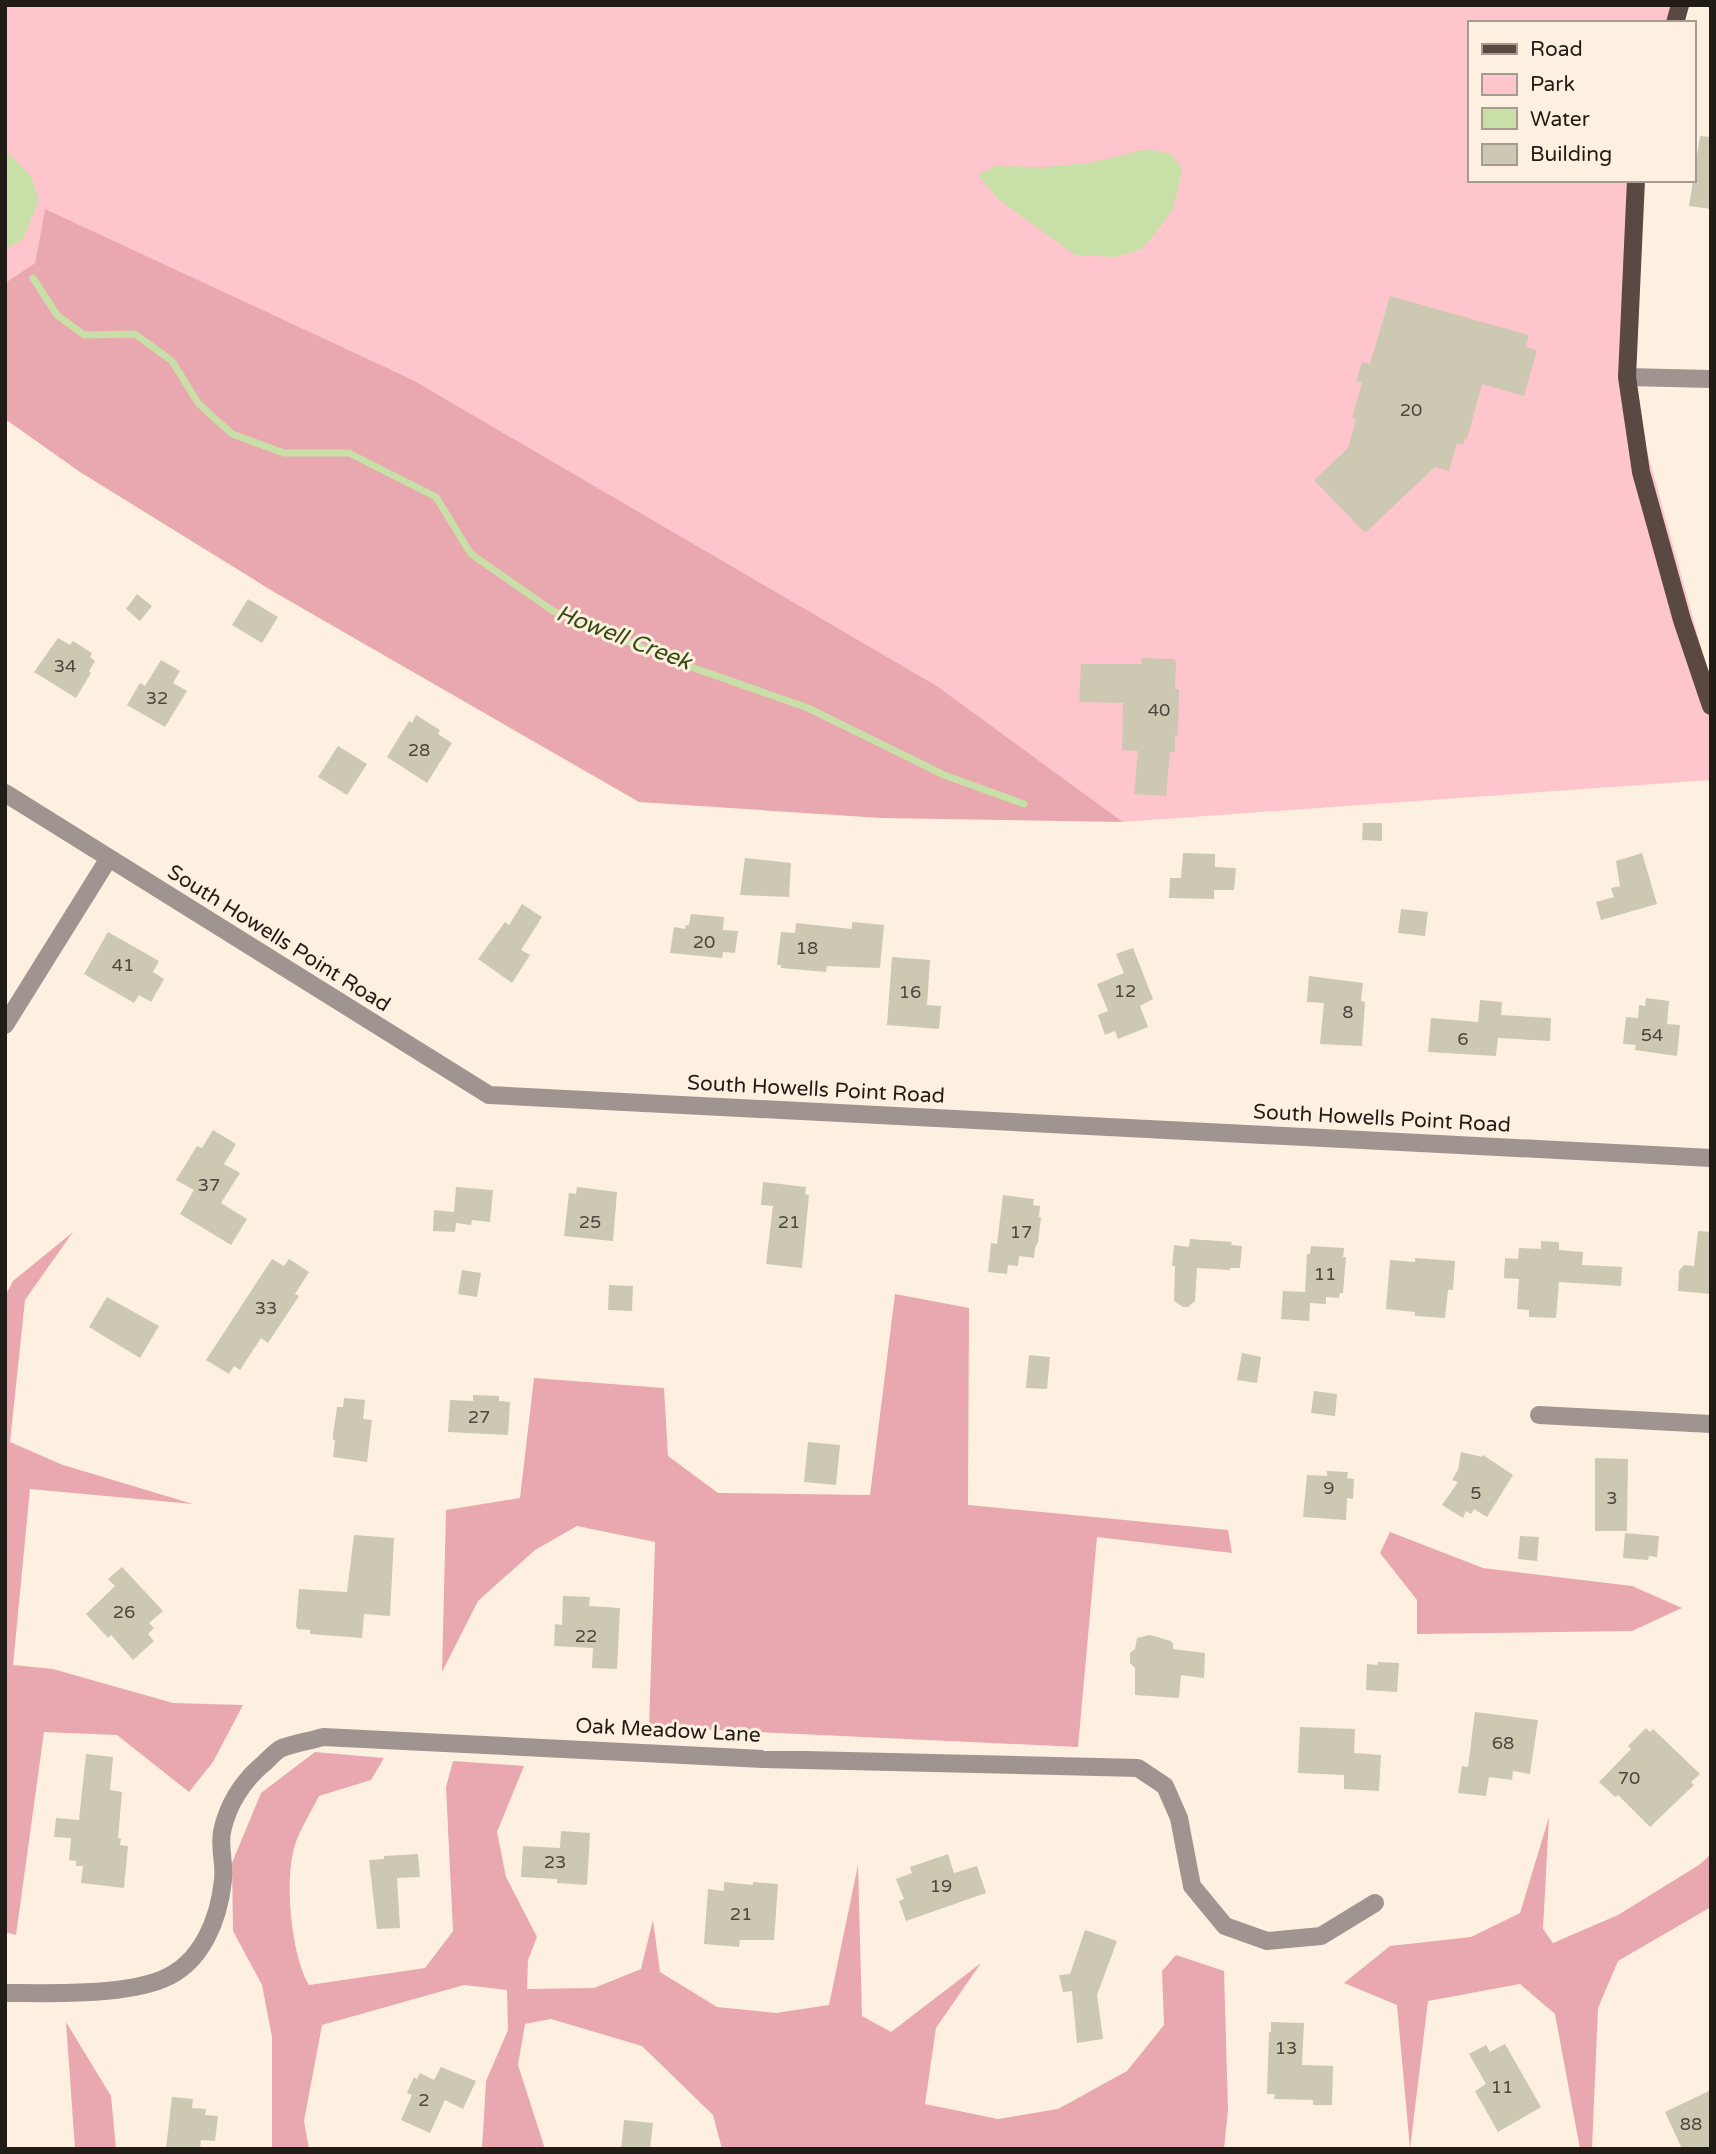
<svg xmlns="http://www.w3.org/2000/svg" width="1716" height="2154" viewBox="0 0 1716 2154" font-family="'Varela Round',sans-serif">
	<rect width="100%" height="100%" fill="#fef0e1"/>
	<!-- green -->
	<path fill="#fec6cc" d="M5,5H1680L1675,23H1469V180H1636L1627,377L1711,684V780L1123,822L937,686L413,380L45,210L35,263L5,283Z"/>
	<!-- forest -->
	<path fill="#e9a8af" d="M45,209L413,380L937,686L1123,822L881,818L639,802L274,592L80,472L5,419V283L35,263Z
		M73,1232L25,1300L10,1442L63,1465L193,1504L30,1489L13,1665L53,1669L173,1703L243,1705L213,1762L189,1792L117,1735L44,1732L16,1935L5,1932V1296L13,1281Z
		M895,1294L969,1308L968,1505L1228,1530L1232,1553L1097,1537L1078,1747L649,1727L655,1542L577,1526L535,1550L478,1601L442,1672L446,1510L520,1498L534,1378L664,1388L668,1456L718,1493L870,1495Z
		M1390,1532L1483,1568L1632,1586L1682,1608L1632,1631L1417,1634V1600L1380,1553Z
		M315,1752L384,1758L371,1780L319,1796C311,1812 300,1829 295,1845C284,1879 291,1955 309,1985L425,1968L453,1931L446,1787L453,1761L524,1766L497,1832L506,1877L537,1937L528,1960L527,1989L594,1988L641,1969L653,1920L660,1972L717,2007L776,2013L829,2005L858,1865L862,2016L891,2032L981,1963L936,2028L925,2104L998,2119L1058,2109L1127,2071L1164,2025L1162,1971L1176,1955L1224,1971L1228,2110L1224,2149H722L713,2115L642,2046L551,2019L525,2024L518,2065L545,2149H482L486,2081L508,2030L507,1990L464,1985L322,2025L304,2121L309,2149H272V2037L262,1985L233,1931L232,1863L261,1793Z
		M1549,1817L1543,1929L1553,1943L1618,1915L1699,1865L1711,1854V1907L1618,1961L1598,2008L1592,2149H1580L1555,2014L1520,1984L1428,2001L1410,2149L1397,2005L1344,1983L1390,1946L1471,1937L1520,1913Z
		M66,2022L111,2096L116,2149H75Z"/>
	<!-- water -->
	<path fill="#c8dfa7" d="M1147,149L1172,154L1182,170L1173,209L1157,231L1142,249L1115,257L1075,255L999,200L978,175L995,166L1044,167L1090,163Z
		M5,150L31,176L39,200L23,239L5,249Z"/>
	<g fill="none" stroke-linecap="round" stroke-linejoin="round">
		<!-- stream -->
		<path stroke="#c8dfa7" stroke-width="7" d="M33,278L57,315L84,335L135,334L172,361L198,403L232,434L284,453H349L436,497L471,554L553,611L691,667L808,708L944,775L1024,804"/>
	</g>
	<!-- building -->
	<path fill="#ccc8b1" d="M1700,136L1711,137V209L1689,206Z
		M1390,296L1529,335L1526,347L1537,350L1524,396L1482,384L1467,439H1465L1463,445L1457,443L1449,471L1435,467L1365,533L1314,480L1348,448L1356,419L1352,418L1362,383L1356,381L1362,362L1370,364Z
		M137,594L152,606L140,621L126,609Z
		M248,599L278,617L262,643L232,625Z
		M58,638L70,645L73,641L92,653L90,657L95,661L89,671L91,673L76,698L34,672Z
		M1142,658L1175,659L1176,665L1175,689H1179L1178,736L1175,735V752H1170L1166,796L1134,794L1138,751L1122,750L1123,703L1079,702L1081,664H1141Z
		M161,660L180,671L173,683L187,691L165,727L127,705L140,683L145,686Z
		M416,715L440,730L438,734L452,743L427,783L387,757L409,721L412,723Z
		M338,746L367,764L347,795L318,777Z
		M1363,823H1382V841L1362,840Z
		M1183,853L1215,854V867L1236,868L1234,890H1214V899L1169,898L1170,878H1181Z
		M1642,853L1657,904L1601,920L1596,902L1614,897L1611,888L1620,886L1616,861Z
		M745,858L791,863L789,897L740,895Z
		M522,904L542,917L521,950L530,955L512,983L478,959L505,922L509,925Z
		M1401,909L1428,912L1425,936L1398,933Z
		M691,914L724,917L723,930L738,931L735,953L723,952L722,958L670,953L674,927L685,929L686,925H689Z
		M852,922L884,925L880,968L827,966L826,972L781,968V965H777L781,932L795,933L796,923L852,929Z
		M108,932L159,961L153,972L164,979L151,1002L139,995L134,1003L84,974Z
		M1133,948L1153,999L1140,1006L1148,1027L1118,1039L1115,1031L1105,1035L1098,1015L1108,1011L1097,984L1124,973L1116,954Z
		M892,957L930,960L927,1005L941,1006L939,1029L887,1025Z
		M1309,976L1363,983L1361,1001L1365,1002L1362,1046L1320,1044L1324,1003L1307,1002Z
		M1646,998L1669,1001L1667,1024L1680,1025L1677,1056L1635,1050L1636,1045L1623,1044L1626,1017L1638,1018L1639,1005L1645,1006Z
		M1480,1000L1502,1002L1501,1015L1551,1018L1550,1041L1498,1038L1496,1056L1428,1052L1431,1018L1478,1022Z
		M213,1130L236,1144L224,1164L240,1173L221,1203L247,1219L231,1245L180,1214L194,1190L176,1180L197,1146L202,1148Z
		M763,1182L806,1187L805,1194L809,1195L802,1268L766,1264L773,1206L761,1205Z
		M456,1187L493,1190L490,1222L472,1220L471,1225L456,1223L455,1232L433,1231L434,1210L454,1212Z
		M577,1187L617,1192L613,1241L564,1236L569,1193L576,1194Z
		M1003,1195L1034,1199L1033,1205L1040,1206L1039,1217H1041L1038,1242L1035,1248L1034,1258L1019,1256L1018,1266L1008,1265L1007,1274L988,1272L991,1243L997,1244Z
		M1698,1231L1711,1232V1294L1678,1291L1679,1271L1684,1265L1694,1266Z
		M1190,1239L1232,1242L1231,1245L1242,1246L1240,1268H1230V1270L1197,1268L1195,1301L1188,1307H1183L1174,1301L1175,1266H1172L1174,1245L1189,1247Z
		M1541,1241L1559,1242V1250L1583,1252L1582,1265L1622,1267L1621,1286L1559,1282L1556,1318L1529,1317V1310L1517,1309L1519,1279L1504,1278L1505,1258L1518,1259L1519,1248L1541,1249Z
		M1311,1246L1344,1248L1343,1257H1346L1343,1293H1340L1339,1298L1326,1297V1304L1310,1303L1309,1321L1281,1319L1283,1291L1305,1292L1307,1254H1310Z
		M1415,1258L1455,1261L1453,1290H1448L1445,1318L1415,1316V1312L1386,1309L1390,1260L1415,1262Z
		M272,1259L284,1266L289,1259L309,1272L295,1294L299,1296L268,1343L261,1338L240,1370L234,1366L229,1374L206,1360Z
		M462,1270L481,1273L477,1297L458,1294Z
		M609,1285L633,1286L632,1311L608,1310Z
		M107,1297L159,1326L140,1358L89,1327Z
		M1242,1353L1261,1357L1257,1383L1237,1380Z
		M1029,1355L1050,1357L1047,1389L1026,1388Z
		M1314,1391L1337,1394L1335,1416L1311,1413Z
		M473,1395L499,1396V1401L510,1402L508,1435L448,1432L450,1400L473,1401Z
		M344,1398L365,1400L363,1419L372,1420L367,1462L333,1457L335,1440H333V1435L337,1407H343Z
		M808,1442L840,1445L836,1485L804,1482Z
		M1461,1452L1482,1457L1483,1455L1513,1475L1487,1517L1474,1509L1471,1514L1466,1511L1463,1518L1442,1505L1458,1482L1452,1480L1458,1470Z
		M1595,1458L1628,1459L1627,1531H1595Z
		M1327,1471L1348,1472L1347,1478L1354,1479L1353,1499L1347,1498L1346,1520L1303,1517L1307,1475L1327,1476Z
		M1625,1533L1659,1536L1657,1557L1649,1556L1648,1560L1623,1558Z
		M354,1535L394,1538L390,1616L364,1614L362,1638L310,1634V1630L298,1629L296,1626L299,1589L347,1592Z
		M1520,1536L1539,1537L1537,1561L1518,1559Z
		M122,1567L163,1611L149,1623L154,1628L148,1634L154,1641L133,1660L111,1635L108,1638L86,1614L115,1586L108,1579Z
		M563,1596L590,1597L589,1606L620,1608L617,1669L592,1668L593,1648L554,1646L555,1624L562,1625Z
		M1150,1635L1171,1641L1173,1644V1649L1205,1653L1204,1678L1181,1675L1179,1698L1135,1695V1668L1130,1663V1653L1135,1649L1137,1638Z
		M1378,1662L1399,1663L1397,1692L1366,1690L1367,1664L1377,1665Z
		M1475,1712L1538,1720L1530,1774L1513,1771L1512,1780L1489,1777L1486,1796L1458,1793L1462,1766L1468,1767Z
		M1300,1727L1355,1729L1354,1753L1381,1755L1379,1791L1344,1789V1775L1298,1773Z
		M1646,1728L1650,1732L1653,1729L1700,1774L1691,1782L1694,1785L1650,1827L1618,1795L1615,1797L1599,1782L1631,1749L1628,1746Z
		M86,1754L113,1757L110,1790L122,1792L118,1838L121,1839L120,1845L128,1846L124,1888L81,1883L83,1866H76V1861L69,1860L71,1838L54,1837L56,1818L79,1820Z
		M561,1831L590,1833L587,1885L557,1883V1879L521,1877L523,1846L560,1848Z
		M418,1854L420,1877L397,1878L400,1928L377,1929L369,1860L384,1859V1856Z
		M948,1854L954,1873L977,1866L986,1893L906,1921L899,1901L904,1899L896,1879L912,1873L910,1867Z
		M724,1882L753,1885V1882L778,1884L774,1940H740L739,1947L704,1944L708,1889L724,1891Z
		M1085,1930L1117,1941L1097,1995L1103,2039L1077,2043L1072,1991L1063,1992L1059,1975L1070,1974Z
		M1271,2022L1304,2023L1302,2065L1333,2066L1332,2105H1313V2100L1274,2099L1275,2094H1267L1269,2032H1271Z
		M1505,2044L1541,2107L1498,2132L1475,2091L1486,2084L1469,2054L1486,2045L1490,2052Z
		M441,2067L476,2081L463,2109L445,2100L430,2133L401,2120L412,2095L407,2093L414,2077L417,2079L420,2073L434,2080Z
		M1711,2090V2149H1682L1665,2112Z
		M172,2097L193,2099L192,2108L206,2109L205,2115L218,2116L215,2141L201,2140L200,2149H166Z
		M624,2120L653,2123L650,2149H621Z"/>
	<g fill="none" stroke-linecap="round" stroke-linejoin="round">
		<!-- minor -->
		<path stroke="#9f9490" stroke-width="18" d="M1627,377L1711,379
			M5,793L489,1095L1711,1158
			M5,1025L109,858
			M1539,1415L1711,1424
			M5,1993C50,1993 122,1996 163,1979C202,1963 219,1919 223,1880C225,1864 219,1847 222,1832C227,1806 242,1782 262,1765C268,1760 275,1751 282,1748C295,1743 310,1741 323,1737L763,1759L1138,1768L1165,1786L1179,1818L1192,1886L1225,1926L1267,1941L1321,1936L1375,1903"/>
		<!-- major -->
		<path stroke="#5a4842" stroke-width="18" d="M1675,23L1680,5
			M1636,180L1627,377L1641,472L1682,620L1711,706"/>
	</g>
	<g text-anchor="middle" stroke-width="6" stroke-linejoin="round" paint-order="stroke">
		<!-- number labels -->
		<g font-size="18" fill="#4c473d">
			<text x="1411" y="416">20</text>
			<text x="65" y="672">34</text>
			<text x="157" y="704">32</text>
			<text x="1159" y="716">40</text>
			<text x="419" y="756">28</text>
			<text x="704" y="948">20</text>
			<text x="807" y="954">18</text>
			<text x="123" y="971">41</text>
			<text x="1125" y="997">12</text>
			<text x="910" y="998">16</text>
			<text x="1348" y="1018">8</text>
			<text x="1652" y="1041">54</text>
			<text x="1463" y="1045">6</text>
			<text x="209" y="1191">37</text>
			<text x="590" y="1228">25</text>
			<text x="789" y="1228">21</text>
			<text x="1021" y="1238">17</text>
			<text x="1325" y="1280">11</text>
			<text x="266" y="1314">33</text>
			<text x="479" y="1423">27</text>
			<text x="1329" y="1494">9</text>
			<text x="1476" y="1499">5</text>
			<text x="1612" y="1504">3</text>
			<text x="124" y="1618">26</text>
			<text x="586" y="1642">22</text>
			<text x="1503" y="1749">68</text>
			<text x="1629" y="1784">70</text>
			<text x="555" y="1868">23</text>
			<text x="941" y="1892">19</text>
			<text x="741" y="1920">21</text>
			<text x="1286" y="2054">13</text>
			<text x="1502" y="2093">11</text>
			<text x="424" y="2106">2</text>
			<text x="1691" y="2130">88</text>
		</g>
		<!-- street labels -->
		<g font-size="21" fill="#221c16" stroke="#fef0e1">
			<text transform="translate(279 938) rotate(32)" y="7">South Howells Point Road</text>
			<text transform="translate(816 1089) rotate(3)" y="7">South Howells Point Road</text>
			<text transform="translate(1382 1118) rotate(3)" y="7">South Howells Point Road</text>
			<text transform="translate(668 1730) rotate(3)" y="7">Oak Meadow Lane</text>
		</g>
		<!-- water labels -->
		<g font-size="23" font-style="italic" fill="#384c10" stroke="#fef0e1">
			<text transform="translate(624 637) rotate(21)" y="8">Howell Creek</text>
		</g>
	</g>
	<!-- border -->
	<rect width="1716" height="2154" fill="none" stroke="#221c16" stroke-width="14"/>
	<!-- legend -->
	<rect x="1468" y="21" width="228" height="161" fill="#fef0e1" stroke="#a69b90" stroke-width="2"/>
	<rect x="1482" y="44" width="35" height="10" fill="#5a4842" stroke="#a69b90" stroke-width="2"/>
	<text x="1530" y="56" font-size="21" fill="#221c16">Road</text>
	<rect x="1482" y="74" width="35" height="21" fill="#fec6cc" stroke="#a69b90" stroke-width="2"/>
	<text x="1530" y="91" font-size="21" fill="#221c16">Park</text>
	<rect x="1482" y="108" width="35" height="21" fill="#c8dfa7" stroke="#a69b90" stroke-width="2"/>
	<text x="1530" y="126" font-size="21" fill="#221c16">Water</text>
	<rect x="1482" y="144" width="35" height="21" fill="#ccc8b1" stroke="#a69b90" stroke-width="2"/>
	<text x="1530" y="161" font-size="21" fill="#221c16">Building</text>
</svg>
